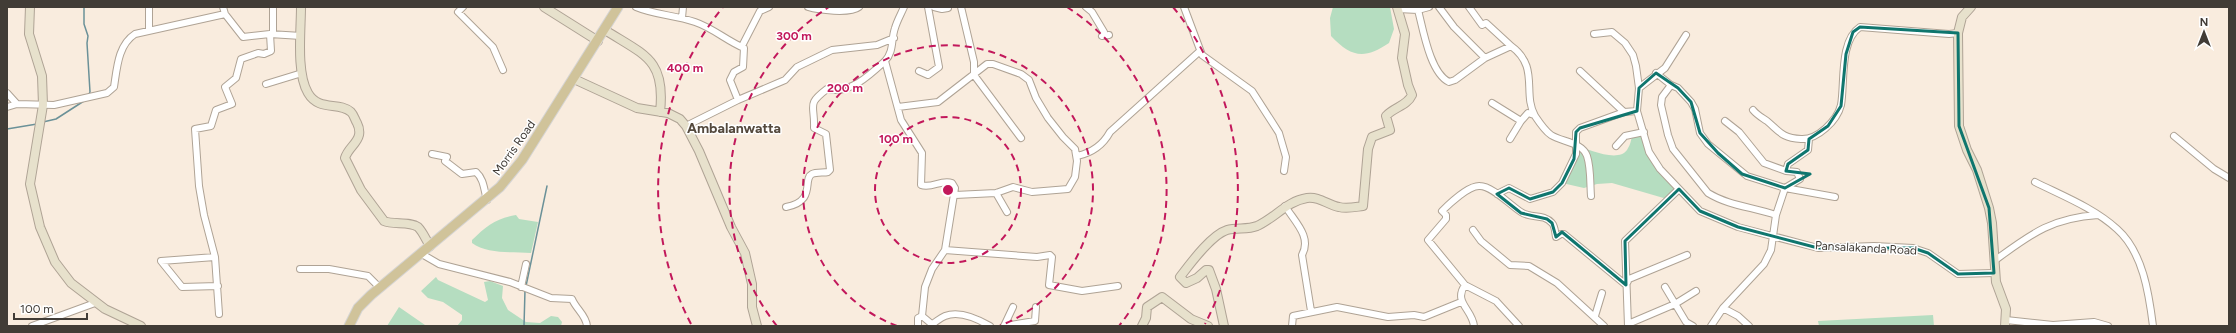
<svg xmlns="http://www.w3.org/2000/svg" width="2236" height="333" viewBox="0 0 2236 333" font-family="Figtree,sans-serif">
	<rect width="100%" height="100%" fill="#f9ecde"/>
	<!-- green -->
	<path fill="#b5ddc0" d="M1333,7H1390L1394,29L1389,43C1364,60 1351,57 1331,36L1330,18Z
		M1644,132L1649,152L1679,189L1667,199L1612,183L1597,184L1584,188L1562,183L1576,145C1587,149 1618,163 1627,150C1635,138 1626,136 1644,132Z
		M516,215L519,219L538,222L531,253C513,252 487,254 472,243V240C486,226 497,218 516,215Z
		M436,277L438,280L485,302L488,300L484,282L490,281L503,286L502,298L508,310L526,322L540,323L551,316L558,317L562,322L561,326H457L462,320V315L443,302L428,298L421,291Z
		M399,307L425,325L426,326H387Z
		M1933,315L1934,326H1819L1818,321Z"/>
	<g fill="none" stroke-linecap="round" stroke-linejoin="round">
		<!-- stream -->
		<path stroke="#6b9198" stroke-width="1.5" d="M84,7V24L88,36L87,43L90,92L88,96
			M43,122L56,119L87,99
			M7,129L37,124
			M526,286L547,186
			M524,326L525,290"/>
		<!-- street casing -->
		<g stroke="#afa395" stroke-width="8">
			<path id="street" d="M149,7V31
				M223,7L225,14L243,37L270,34L301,36
				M273,7V34
				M463,7L458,12L493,47L503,70
				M636,7C655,15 675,15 695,22C713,28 727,41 744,48L743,67L734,72L730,80L738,100
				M808,7C818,10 850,14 859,7
				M904,7C901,14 897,21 895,28C891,39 894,52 885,61L901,120L922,153L921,185C932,189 941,179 952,183L955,188L945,250L932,269L925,287L922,316L918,318V326
				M934,7L942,9L948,8
				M961,7L974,62V75L1021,138
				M1086,7L1092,12L1104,32L1102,36L1109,35
				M1184,7L1202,55L1252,91L1272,122L1279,133L1286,157L1284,171
				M1439,7L1454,27L1485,58
				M1469,7L1482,25L1486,23L1511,46
				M1398,9L1418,10L1429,7
				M1418,10C1423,29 1430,73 1449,82L1455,80L1485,58L1511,46C1540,67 1522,93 1535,116C1539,122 1545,131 1551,135C1562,142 1582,142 1587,156C1591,168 1590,184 1591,196
				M682,18L683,7
				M1594,34L1612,32L1625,43L1633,55L1636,66L1639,88L1637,111L1649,152L1660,169L1700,211L1738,227L1818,248L1874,246L1913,248L1928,253L1958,274L1994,273
				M742,46L760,11L769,7
				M919,71L928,75L939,67L928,7
				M1580,71L1624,112
				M1656,73L1671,85
				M266,84L302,73
				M1639,88L1665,68L1686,35
				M7,93L17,104
				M1492,103L1521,121
				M7,107L17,104L54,105L107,93L114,87C117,68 118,45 135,34L225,14
				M898,107L938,102L987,64H993L1021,74L1029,80L1036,98L1048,118L1063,137L1075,149L1077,161L1075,177L1068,189L1032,192L1013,187L996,193L955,195
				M1753,110C1757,115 1761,117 1767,121C1780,132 1782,138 1801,139C1817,140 1837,121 1841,105C1845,83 1839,41 1860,27L1949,34L1958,33
				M1725,121L1739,132L1764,163L1786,171
				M686,126L738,100L785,80L797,67L832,50L877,45L894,38
				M2174,136L2214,169L2229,178
				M1510,139L1521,121L1528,113L1534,115
				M1616,146L1625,136L1644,132
				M432,154L447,157L445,161L462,174L476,172C484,179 484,190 487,200
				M1077,156C1091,153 1103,145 1110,132L1200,51
				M2035,182C2063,196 2094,208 2117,229C2143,252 2149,294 2153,326
				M996,193L1007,212
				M1497,194L1509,188L1530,199L1553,192L1562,183L1576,154V132L1580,128L1624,112L1637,111
				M1285,206C1295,222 1312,237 1302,255L1311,311
				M786,207C817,201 802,179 812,174C816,172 824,173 828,172L830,170L826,134L814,128C815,104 806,105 827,89C849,95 870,75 885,61
				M1776,215C1753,207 1729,206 1708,193L1673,149L1668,135L1661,105L1662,97L1671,85L1678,88L1691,102L1695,109L1700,133L1708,144L1747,176L1785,188L1835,197
				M1473,230L1481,241L1510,265L1529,266L1557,283L1604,326
				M945,250L1037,257L1050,255L1052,257L1049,285L1082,291L1118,286
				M420,253L439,264L510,282L551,298L572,299C576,309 586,315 587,326
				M215,257L161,261L182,287L218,286
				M1994,261C2031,234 2051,218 2098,215
				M300,269H329L368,276L379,287
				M1465,285C1453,302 1472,309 1474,326
				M521,287L526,264
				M1665,287L1686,322L1693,326
				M1723,308L1738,316L1749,326
				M219,314L215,257L204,215L199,186L195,129L211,126L216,110L232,104L225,87L236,78L241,59L258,53L264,54L271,51L270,34
				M922,316L934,326
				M1595,316L1602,293
				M2006,320L2053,325L2094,322L2108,326
				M932,324C936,322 940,318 945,316C960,310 978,319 990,326
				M1628,324L1675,304L1696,291
				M32,326L95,303
				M1004,326L1035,321L1036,307
				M1004,326L1013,307
				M1292,326L1293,316L1337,307L1388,317L1414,315L1424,317L1461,302
				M1519,326L1496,301L1465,285L1428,240L1446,219V215L1442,211C1449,204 1469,185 1480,186C1492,186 1510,205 1521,212C1531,219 1543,213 1552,223C1555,226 1555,232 1556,237L1561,234H1564L1626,285L1629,279L1687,255
				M1628,326L1625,241L1679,189
				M1711,326L1723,308L1764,264L1771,250L1776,215L1785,188L1800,179L1797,172L1786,171L1788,164L1808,150L1809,139"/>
		</g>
		<!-- secondary casing -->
		<g stroke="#afa395" stroke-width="10">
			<path id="secondary" d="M30,7L29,34L42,76L43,105L30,184L40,227L55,262L71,283L105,309L141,326
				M301,7C301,30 296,73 308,93C319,112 339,101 351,112C354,115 355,120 357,123C359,127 360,130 359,135C357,144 348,148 345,158L361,190L384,221C393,225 410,221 418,227C423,232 426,240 430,246
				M544,7L598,41
				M1971,7L1962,17L1958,33L1959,126L1967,150L1977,170L1989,208L1992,223L1996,282L2006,309L2005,326
				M605,30C644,55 666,59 660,112
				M574,79L637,108L668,113L680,119L686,126L699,151L731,227L745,253L752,284V307L757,326
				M1142,326L1146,318L1147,307L1162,297L1191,319L1208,326
				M1224,326L1216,289L1209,270H1206L1197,278L1186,283L1180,277C1190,264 1211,235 1227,230C1237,227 1247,230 1257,226C1275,218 1287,201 1307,198C1319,196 1328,205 1339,207C1347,209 1355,207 1363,206L1368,149L1372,137L1390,130L1386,116C1394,107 1407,106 1412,95L1408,85L1402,58L1405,34L1397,7"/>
		</g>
		<!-- primary casing -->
		<g stroke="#d5d4d3" stroke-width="11">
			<path id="primary" d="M349,326L358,308L371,295L500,187L522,160L618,7"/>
		</g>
		<!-- street -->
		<use href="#street" stroke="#fff" stroke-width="6"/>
		<!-- secondary -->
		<use href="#secondary" stroke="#e7e1cc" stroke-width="8"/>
		<!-- primary -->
		<use href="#primary" stroke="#d0c39a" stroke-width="9"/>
	</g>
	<!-- marked area -->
	<path fill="none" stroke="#0f766e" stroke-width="3" stroke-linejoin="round" d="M1860,27L1958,33L1959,126L1989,208L1994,273L1958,274L1928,253L1913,248H1818L1738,227L1700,211L1679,189L1625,241L1626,285L1562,232L1556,237L1552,223L1547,219L1521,213L1497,194L1509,188L1530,199L1553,192L1562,183L1574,159L1576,132L1580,128L1637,111L1639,88L1656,73L1678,88L1691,102L1700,133L1718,153L1742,174L1785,188L1810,174L1786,171L1788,164L1808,150L1809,139L1828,126L1841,106L1846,54L1853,32Z"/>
	<!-- distance rings -->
	<g fill="none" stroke="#c2185b" stroke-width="2" stroke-dasharray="7 5">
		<circle cx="948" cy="190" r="73"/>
		<path d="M897 326A145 145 0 1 1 999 326"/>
		<path d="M777 326A218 218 0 0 1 829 7M1067 7A218 218 0 0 1 1119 326"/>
		<path d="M691 324A290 290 0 0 1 723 7M1173 7A290 290 0 0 1 1205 324"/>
	</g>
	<g text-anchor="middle" stroke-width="3" stroke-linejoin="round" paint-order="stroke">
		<!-- street labels -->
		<g font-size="12" fill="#413c36" stroke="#fff">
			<text transform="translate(514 148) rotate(-55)" y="4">Morris Road</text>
			<text transform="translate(1866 248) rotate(3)" y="4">Pansalakanda Road</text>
		</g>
		<!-- quarter labels -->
		<g font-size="14" font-weight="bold" fill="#54493d" stroke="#fff">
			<text x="734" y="133">Ambalanwatta</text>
		</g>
	</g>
	<circle cx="948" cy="190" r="6" fill="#c2185b" stroke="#fff" stroke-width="2"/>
	<g font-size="12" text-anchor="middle" font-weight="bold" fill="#c2185b" stroke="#fff" stroke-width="3" stroke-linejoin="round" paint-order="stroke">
		<text x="794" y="40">300 m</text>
		<text x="685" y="72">400 m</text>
		<text x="845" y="92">200 m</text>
		<text x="896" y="143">100 m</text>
	</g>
	<!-- border -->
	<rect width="2236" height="333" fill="none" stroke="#413c36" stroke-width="16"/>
	<!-- north arrow -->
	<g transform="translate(2204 32)" stroke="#ffffff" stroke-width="3" paint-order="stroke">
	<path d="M0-3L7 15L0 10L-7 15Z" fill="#413c36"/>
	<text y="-6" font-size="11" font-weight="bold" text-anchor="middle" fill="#413c36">N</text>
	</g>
	<!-- scale -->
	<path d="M14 313v6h73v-6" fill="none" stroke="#413c36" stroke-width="2"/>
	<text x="20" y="313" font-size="12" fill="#413c36" stroke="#ffffff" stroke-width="3" paint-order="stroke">100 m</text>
</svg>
